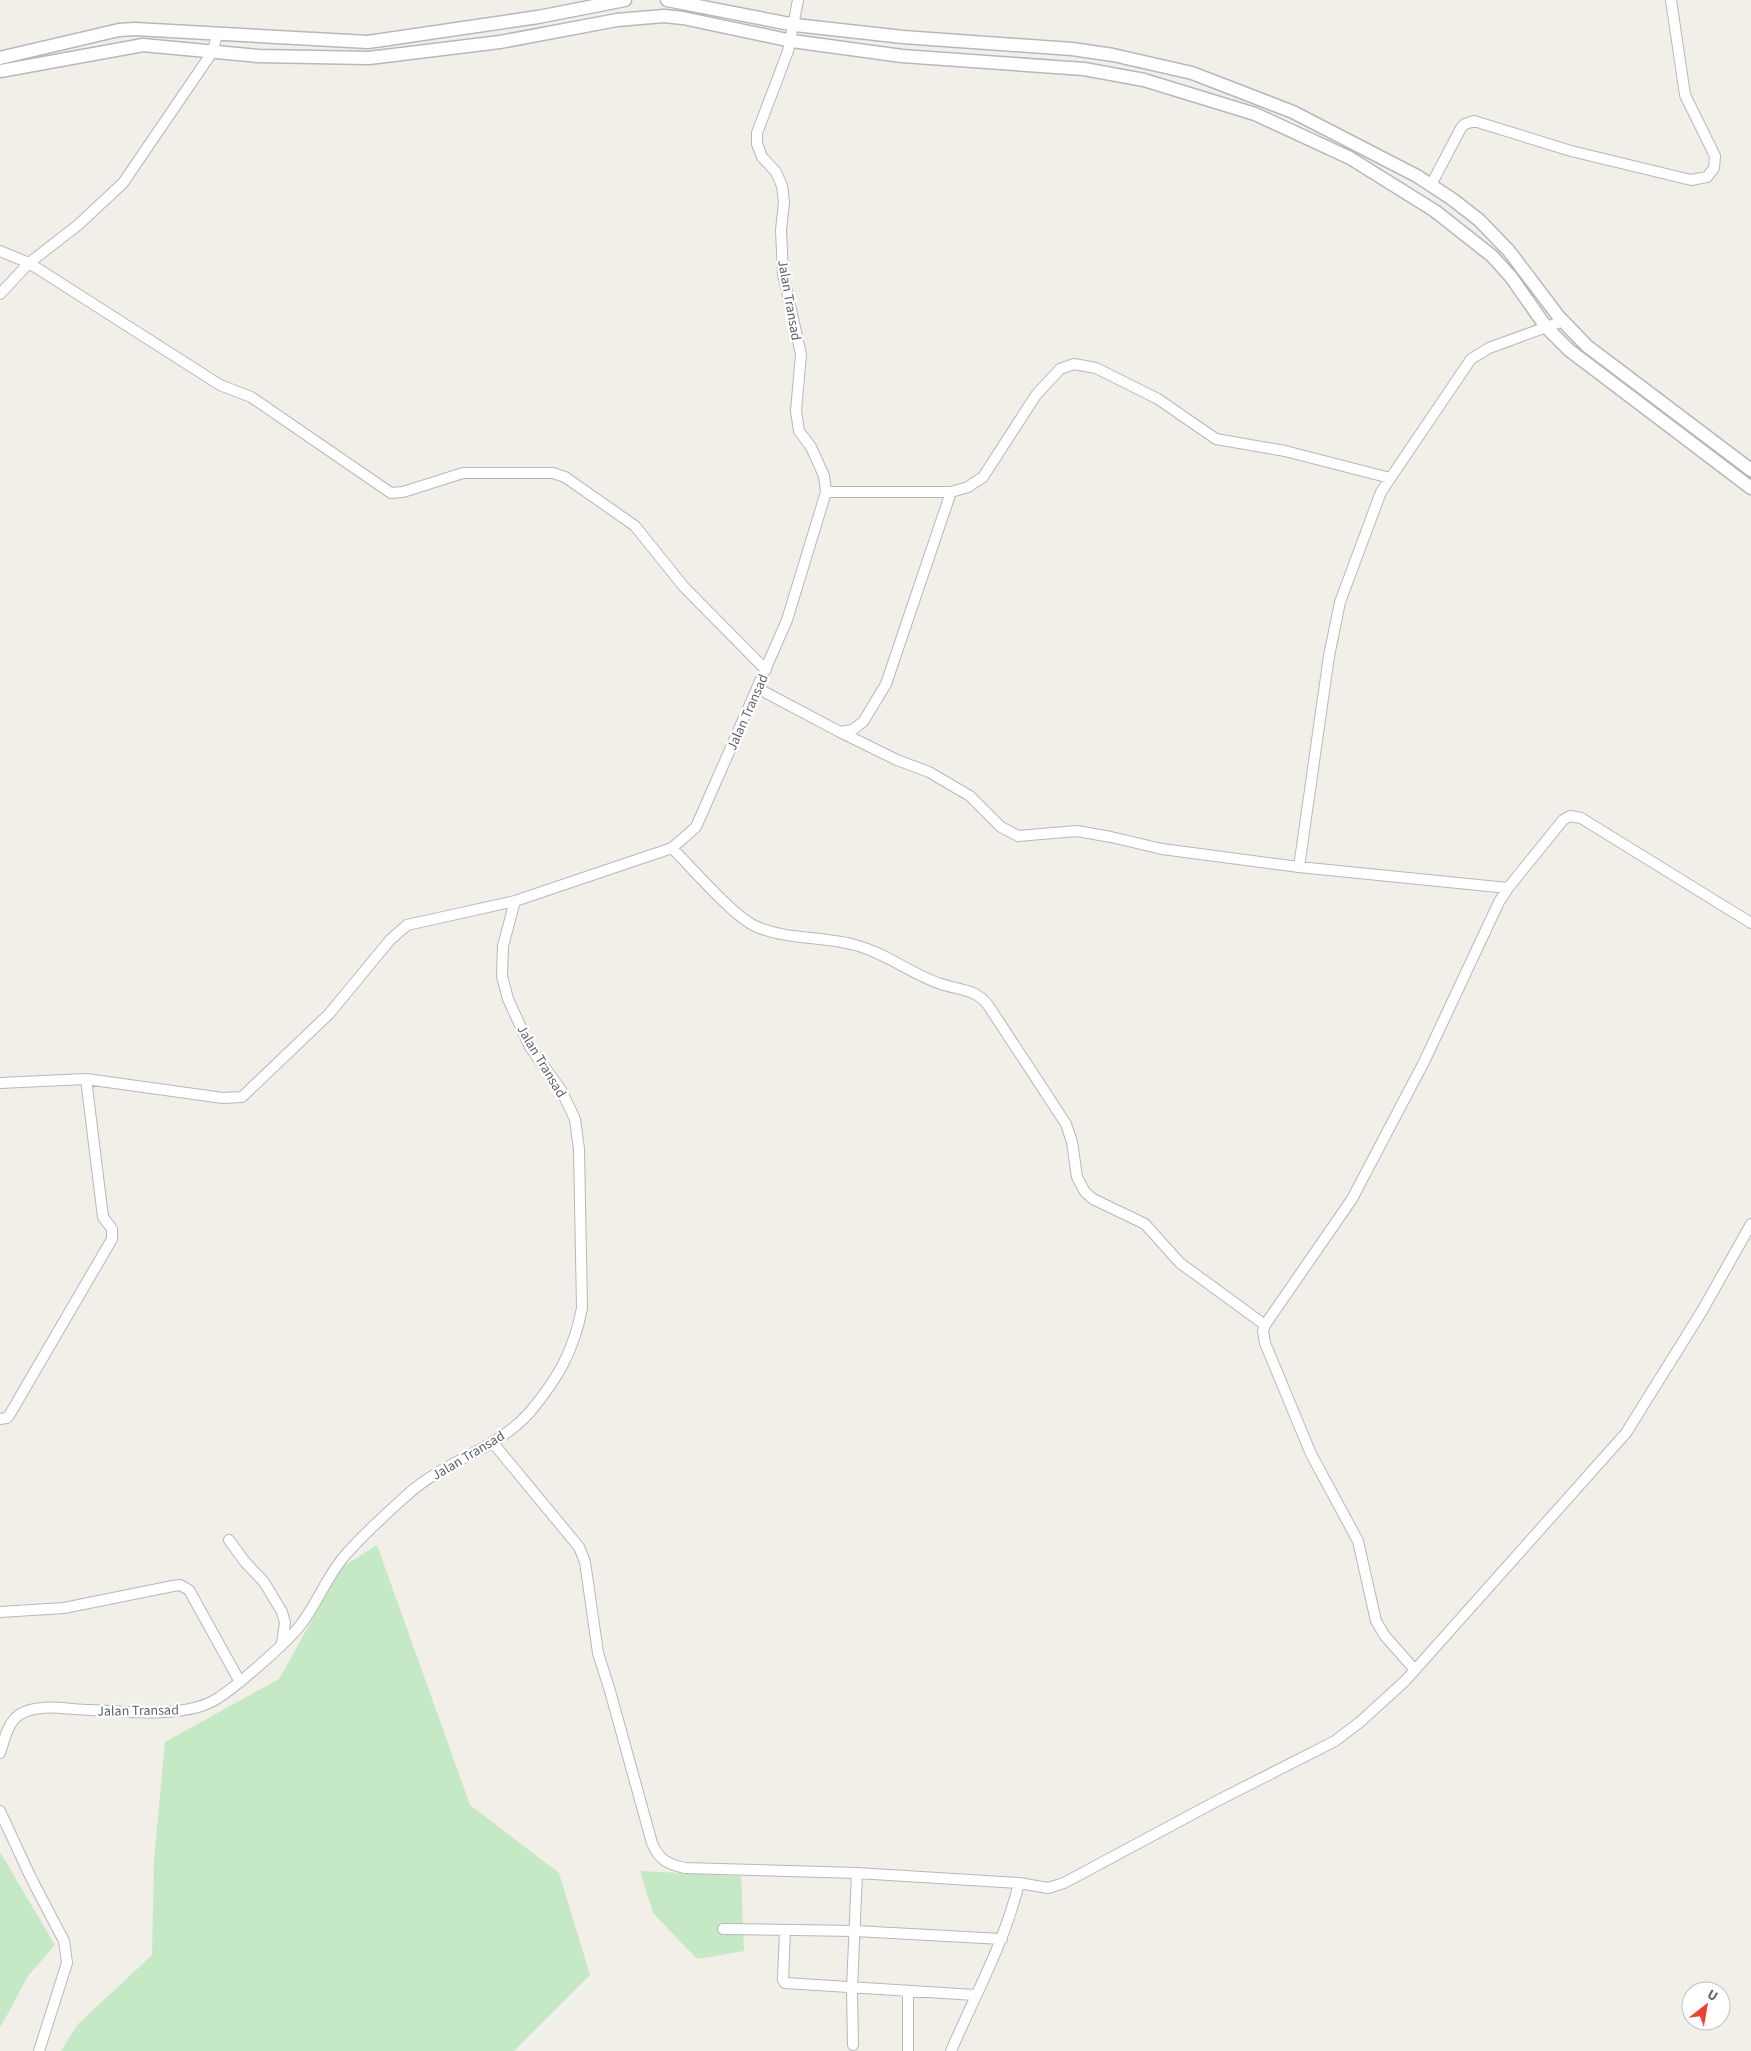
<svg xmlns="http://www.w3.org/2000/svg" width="1751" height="2051" viewBox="0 0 1751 2051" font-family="'Source Sans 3',sans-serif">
	<rect width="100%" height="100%" fill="#f1efe8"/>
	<!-- green -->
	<path fill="#c5e8c5" d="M377,1545L470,1805L559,1873L590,1975L514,2051H61L78,2024L152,1955L154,1860L165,1742L279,1679L341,1568Z
		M0,1852L55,1945L28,1976L0,2028Z
		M640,1871L741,1876L744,1951L697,1959L653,1913Z"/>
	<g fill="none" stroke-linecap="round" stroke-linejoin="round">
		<!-- minor casing -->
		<g stroke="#b5b8bc" stroke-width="12">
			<path id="minor" d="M1431,185L1461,128L1465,124L1474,121L1571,151L1691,180L1707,177L1714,168L1715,156L1685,95L1671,0
				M0,251L29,263L220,385L251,397L391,493L403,492L463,473H553L565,477L635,526L684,587L766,670
				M0,294L29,263L78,225L123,183L213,51L217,34
				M826,492H951L968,487L983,477L1036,395L1060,369L1074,364L1096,368L1158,399L1216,439L1285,451L1390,478
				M757,688L840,732L897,760L929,772L970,796L1001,827L1018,836L1077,831L1111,837L1162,849L1299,867L1508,888
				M840,732L852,730L863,722L886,684L951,492
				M672,848C691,867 732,915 755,926C785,940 823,936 855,945C886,953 911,974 941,984C959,990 976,989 988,1005L1066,1124L1072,1142L1077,1177L1085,1192L1093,1199L1145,1224L1180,1263L1265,1325
				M1299,867L1329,656L1340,602L1381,492L1471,359L1489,348L1563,321
				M0,1083L86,1079L223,1098L242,1097L329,1014L390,940L407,925L515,901
				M0,1419L7,1418L10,1414L112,1239V1229L103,1217L86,1079
				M493,1443L579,1547L585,1562L598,1653L610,1691L652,1843C659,1860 667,1864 685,1868L857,1873L1019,1883L1048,1888L1064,1883L1215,1802L1335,1741L1360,1722L1405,1681L1626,1433L1702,1311L1751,1224
				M229,1540L245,1562L264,1582L282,1612L285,1623L282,1643
				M0,1612L64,1608L173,1586L180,1585L189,1590L240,1682
				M1415,1670L1385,1636L1376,1621L1358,1541L1311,1454L1265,1343L1263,1331L1265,1325L1352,1199L1424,1062L1499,902L1508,888L1563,820L1570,816L1581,818L1751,923
				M0,1753C4,1741 8,1722 19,1715C38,1702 69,1710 90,1710C124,1712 178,1717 209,1703C228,1695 289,1641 302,1623C317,1603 326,1579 342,1559C361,1536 385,1515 407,1495C444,1461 496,1450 529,1413C557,1380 574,1351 582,1308L579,1149L575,1119L561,1090L530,1047L508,999L502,976L503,946L515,901L672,848L696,827L787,620L826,492L824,476L811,447L799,431L796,411L801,354L783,274L781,230L784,202L782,186L776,172L762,157L757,144V133L788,51L798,0
				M0,1811L31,1878L64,1941L67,1963L39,2051
				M723,1929L855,1931L1002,1939
				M785,1930L783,1980L785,1983L975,1995
				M853,2045L852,1988L857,1873
				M908,2051V1991
				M951,2051C975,1995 1005,1942 1019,1883"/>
		</g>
		<!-- tertiary casing -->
		<g stroke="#b5b8bc" stroke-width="15">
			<path id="tertiary" d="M667,0L795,25L903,37L1072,49L1113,55L1192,73L1293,112L1417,176L1452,199L1479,220L1509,251L1559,317L1587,346L1751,470
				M0,58L119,30L135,29L368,42L538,17L625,0
				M0,71L143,45L258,56L369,58L500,42L617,20L664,16L683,18L792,41L902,56L1084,69L1144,80L1255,114L1350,158L1435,211L1492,256L1511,277L1546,327L1569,350L1751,488"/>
		</g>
		<!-- minor -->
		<use href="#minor" stroke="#fff" stroke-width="10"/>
		<!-- tertiary -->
		<use href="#tertiary" stroke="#fff" stroke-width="12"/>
	</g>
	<g text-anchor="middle" stroke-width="4.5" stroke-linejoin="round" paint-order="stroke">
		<!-- street labels -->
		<g font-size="14" fill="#5f6368" stroke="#fff">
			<text transform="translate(790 300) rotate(80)" y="5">Jalan Transad</text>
			<text transform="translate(747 712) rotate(-66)" y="5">Jalan Transad</text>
			<text transform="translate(542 1061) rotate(59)" y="5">Jalan Transad</text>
			<text transform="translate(468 1455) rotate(-31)" y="5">Jalan Transad</text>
			<text transform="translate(138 1710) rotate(-1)" y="5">Jalan Transad</text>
		</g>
	</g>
	<!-- north arrow -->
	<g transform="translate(1706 2006) rotate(31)"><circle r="24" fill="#ffffff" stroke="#bfc1c3"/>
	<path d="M0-4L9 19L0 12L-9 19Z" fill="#ea4335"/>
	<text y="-8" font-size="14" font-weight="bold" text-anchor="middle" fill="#5f6368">U</text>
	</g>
</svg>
